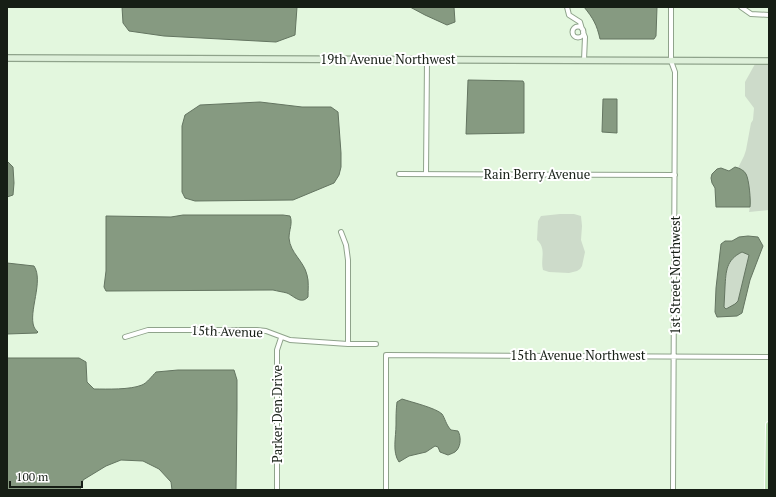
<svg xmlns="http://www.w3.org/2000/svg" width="776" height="497" viewBox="0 0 776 497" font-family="'PT Serif',serif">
	<rect width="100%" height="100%" fill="#e3f7de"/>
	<!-- green -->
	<path fill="#cddbca" d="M755,64H769V210L749,212C751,204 750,180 745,173C744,170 741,169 738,168L744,156L746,150L751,123L753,120L754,108L745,96V82Z
		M560,214H574L581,216L582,226L581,240L585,252L582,266L580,269L577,271L569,273L549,272L543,270C540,259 547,249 537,240L538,221L541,216Z
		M742,252L749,254L738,301L736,304L726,309L724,307C724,300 725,294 725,287C726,271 726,260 742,252Z"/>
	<!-- water -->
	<path fill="#869a81" stroke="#647561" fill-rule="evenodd" d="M122,7H297L295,35L276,42L164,36L129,31L123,23Z
		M410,7H454L455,22L447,25L425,15Z
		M584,7H657L656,36L654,39H600C597,25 593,18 584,7Z
		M468,80L523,81L524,83V133L466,134Z
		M603,99H617V133L602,132Z
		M260,102L302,107H331L338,112L341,153V167L339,175L334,183L293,200L195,201L185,198L182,192V126L185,115L200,105Z
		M7,161L13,167L14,183L13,195L7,197Z
		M735,167C739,168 744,170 746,174C749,179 751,201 750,207H716L715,188L712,183L711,178L712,174L717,169L721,168L729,171Z
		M183,215H283L290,216C293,223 289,230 289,238C290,253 304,261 307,275C309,281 308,290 308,297C301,305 294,296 287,293C283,292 277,291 273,290L110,291H106L104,287L106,271V216L171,217Z
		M748,236L758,237L763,246L750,280L742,313L737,316L717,317L715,312L716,288L721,244L725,241H732L739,237ZM742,252L749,255L738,301L735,304L726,309L724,307C724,300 725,294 725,287C726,271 726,260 742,252Z
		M7,263L34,266C44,281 28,312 34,327C35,329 36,330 38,332L37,333L7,334Z
		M7,358H79L86,362L87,382L94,389C107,389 130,390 142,385C147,383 152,376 156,372L178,370H234L237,380V409L236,490H172L171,482L159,469L143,461L121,460L106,466L83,480L80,490H7Z
		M402,399C411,402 436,408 442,414C445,418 446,425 451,430L458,431C461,436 461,445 457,450C455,453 450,454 448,455L440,452L438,447L435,446L426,452L409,456L399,462C392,452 396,437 396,425C396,417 396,410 397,402Z"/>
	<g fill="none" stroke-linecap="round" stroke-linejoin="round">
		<!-- street casing -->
		<g stroke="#8fa38b" stroke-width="6">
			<path id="street" d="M567,7L569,15L580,22L582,29
				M671,7V61L675,72L673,490
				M741,7L751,14L769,15
				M572.5 32a5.5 5.5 0 1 1 11 0a5.5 5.5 0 1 1-11 0Z
				M583,32L585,37L584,60
				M399,174L675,175
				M426,174L427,60
				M341,232L346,245L348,260V344
				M125,337L148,330H257L266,331L290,340L348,344H376
				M277,490V350L281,338
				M386,490V355L769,357"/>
		</g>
		<!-- secondary casing -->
		<g stroke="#8fa38b" stroke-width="8">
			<path id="secondary" d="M7,58L769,61"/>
		</g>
		<!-- primary casing -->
		<g stroke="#fff" stroke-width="8">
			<path id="primary" d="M768,490L769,425"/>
		</g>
		<!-- street -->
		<use href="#street" stroke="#fff" stroke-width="4"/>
		<!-- secondary -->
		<use href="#secondary" stroke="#def0da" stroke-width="5.5"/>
		<!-- primary -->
		<use href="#primary" stroke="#bde2b5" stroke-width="6"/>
	</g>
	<g text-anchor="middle" stroke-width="4" stroke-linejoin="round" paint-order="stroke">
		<!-- street labels -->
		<g font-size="13" fill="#161e15" stroke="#fff">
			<text x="388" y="64">19th Avenue Northwest</text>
			<text x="537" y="179">Rain Berry Avenue</text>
			<text transform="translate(675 275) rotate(-90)" y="5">1st Street Northwest</text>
			<text transform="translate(227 331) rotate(2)" y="5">15th Avenue</text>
			<text x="578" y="360">15th Avenue Northwest</text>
			<text transform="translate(277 414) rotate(-90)" y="5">Parker Den Drive</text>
		</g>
	</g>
	<!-- border -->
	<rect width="776" height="497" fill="none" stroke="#161e15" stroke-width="16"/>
	<!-- scale -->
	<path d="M10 481v6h72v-6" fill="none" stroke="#161e15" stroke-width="2"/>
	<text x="16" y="481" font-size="12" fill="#161e15" stroke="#ffffff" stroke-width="3" paint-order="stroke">100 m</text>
</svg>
